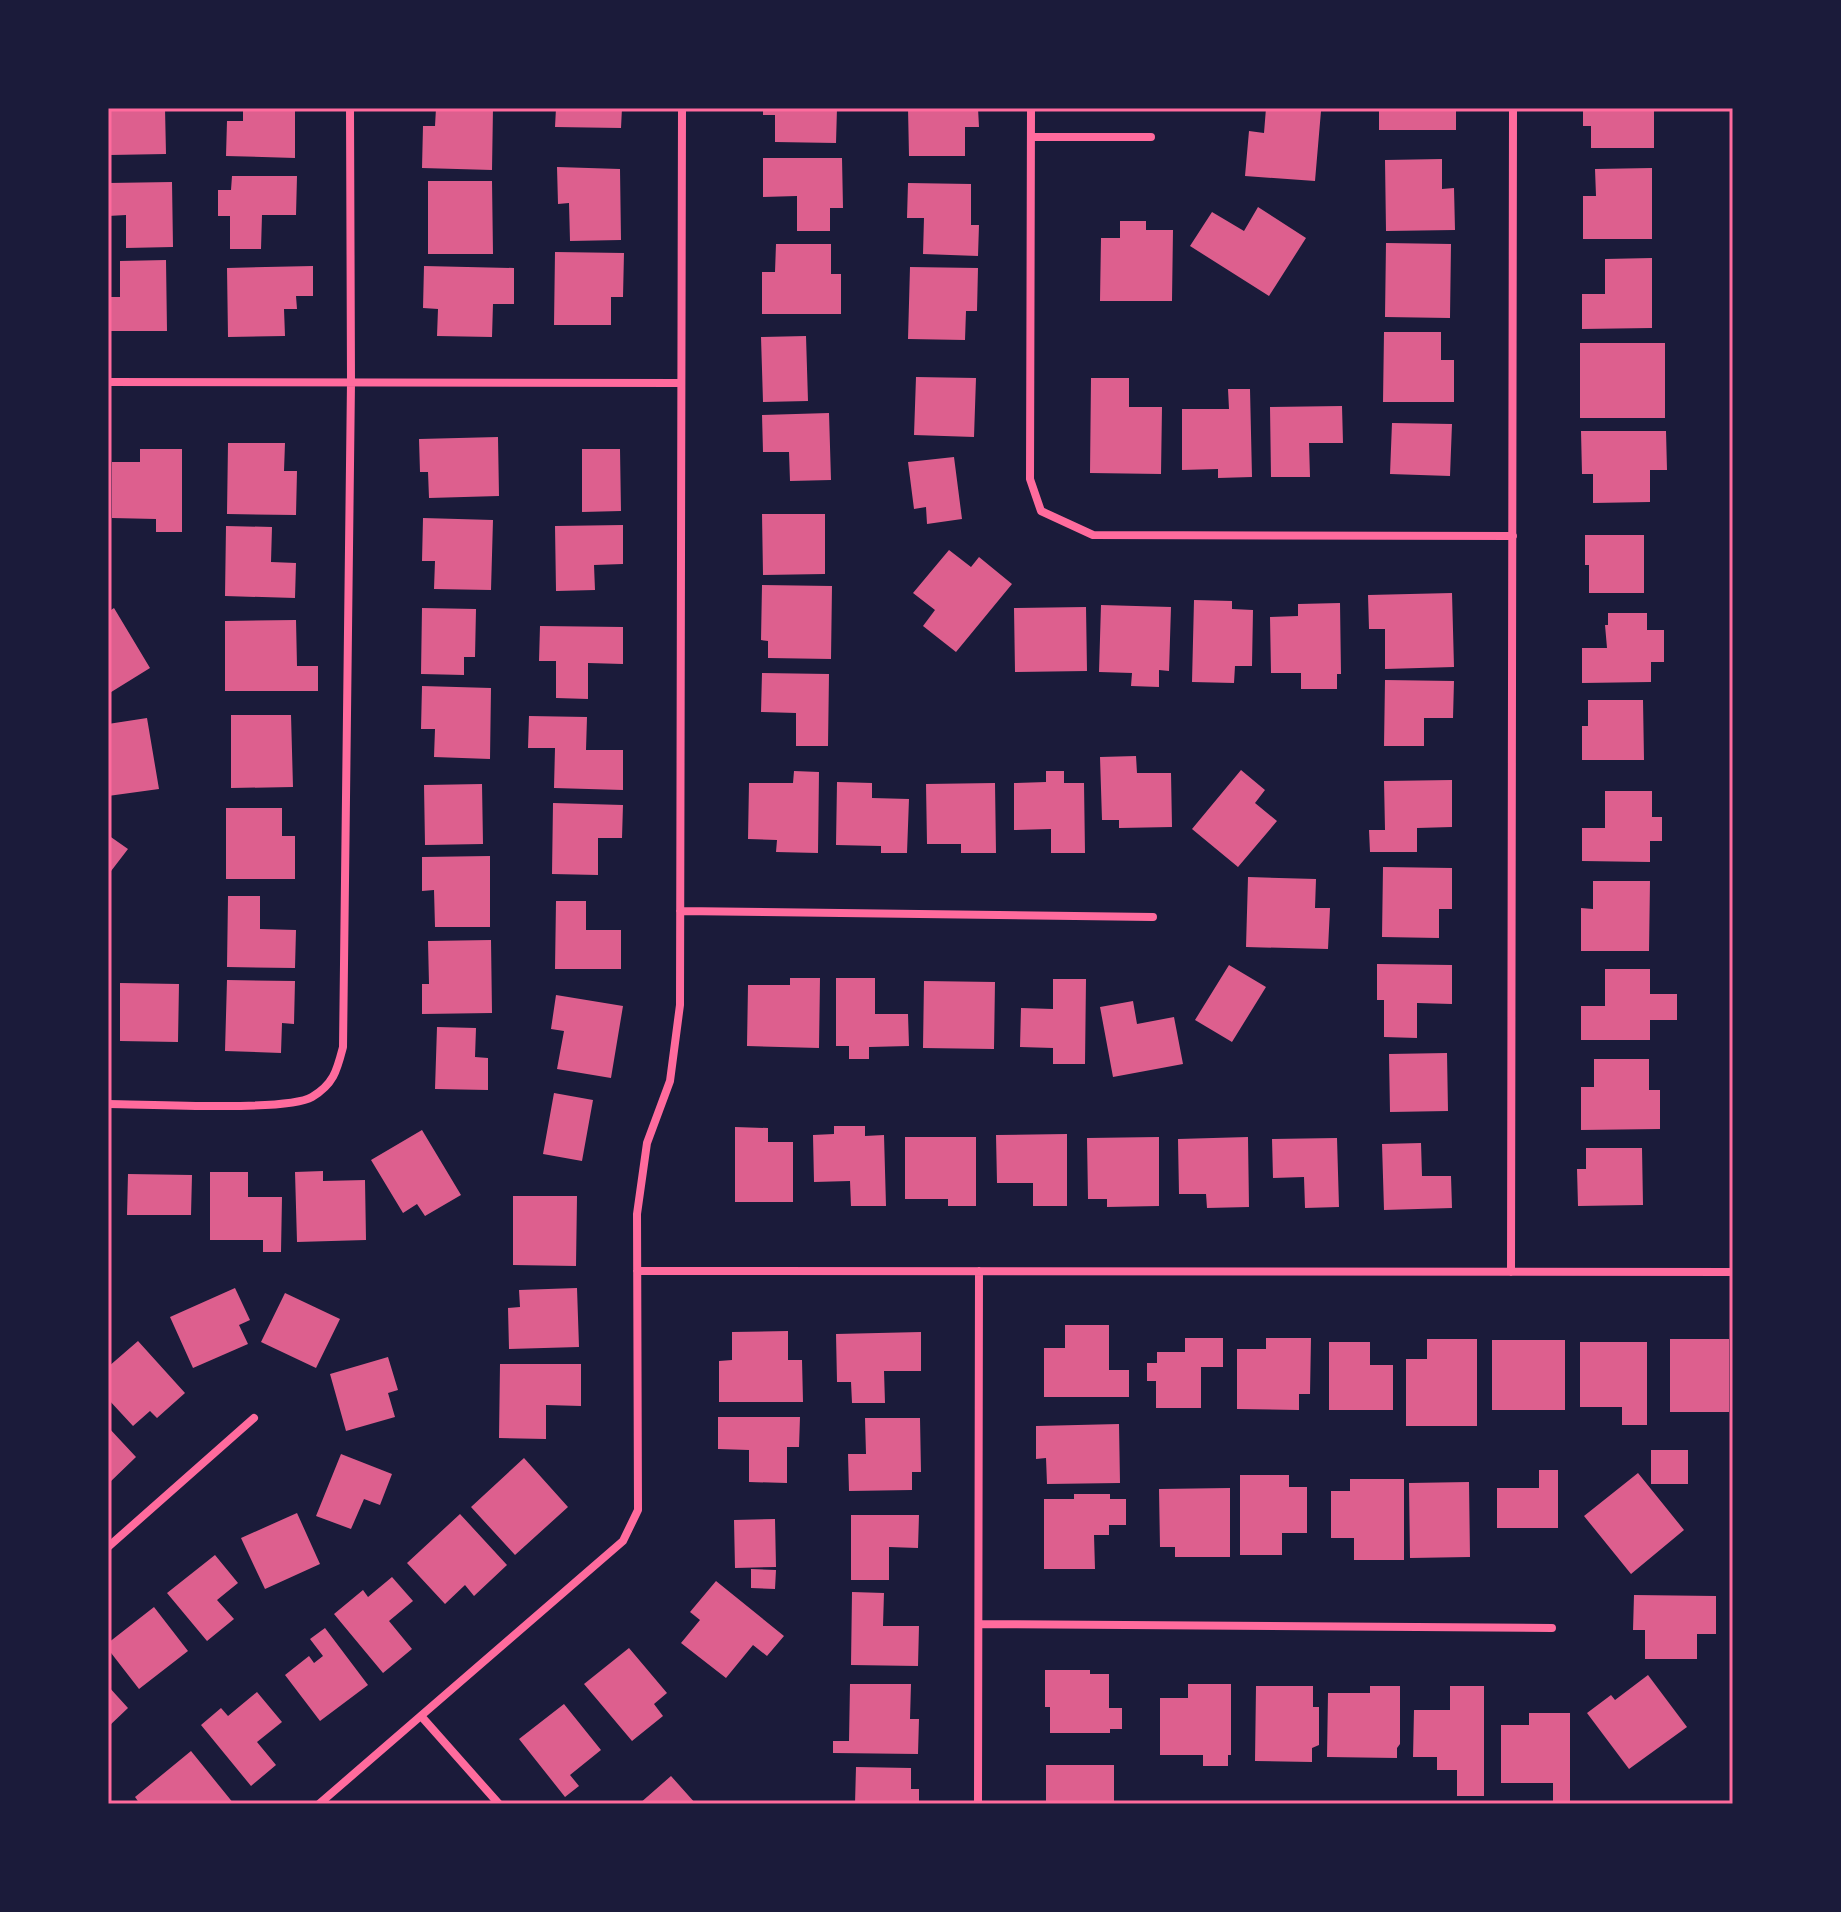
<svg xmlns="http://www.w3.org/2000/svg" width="1841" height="1912" viewBox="0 0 1841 1912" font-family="'Exo 2',sans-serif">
	<rect width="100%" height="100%" fill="#1b1b3a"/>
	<!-- building -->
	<path fill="#dd5f8e" d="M108,108H165L166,154L110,155Z
		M243,108H295V158L226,156L227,121H243Z
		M436,108H493L492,170L422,168L423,126H435Z
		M556,108H622L621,128L555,127Z
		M763,108H837L836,143L775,142V115H763Z
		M908,108H978L979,127H965V156H909Z
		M1266,108L1321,111L1315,181L1245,176L1249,131L1264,133Z
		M1379,108H1456V130H1379Z
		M1583,108L1654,111V148H1591V126H1583Z
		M763,158H842L843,208H830V231H797V196L763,197Z
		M1442,159V189L1454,188L1455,230L1386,231L1385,160Z
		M557,167L620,169L621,240L570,241L569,203L558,204Z
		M1652,168V239H1583V196H1596L1595,169Z
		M232,176H297L296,215H262L261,249H230V216H218V190H231Z
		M428,181H492L493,254H428Z
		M172,182L173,247L126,248V215L108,216V183Z
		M908,183L971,184V225H979L978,256L923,254L924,218H907Z
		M1258,207L1306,238L1269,296L1190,246L1212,212L1244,231Z
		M1120,221H1146V230H1173L1172,301H1100L1101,238H1120Z
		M1386,243L1451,244L1450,318L1385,317Z
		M776,244H831V274H841V314H762V272H775Z
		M555,252L624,253L623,297H611V325H554Z
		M1652,258V328L1582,329V294H1605V259Z
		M166,260L167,331H108V297H120V261Z
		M313,266V296H296L297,309H284L285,336L228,337L227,268Z
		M424,266L514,268V304H493L492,337L437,336L438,309L423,308Z
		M910,267L978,268L977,311H966L965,340L908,339Z
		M1384,332H1441V360H1454V402H1383Z
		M806,336L808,401L763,402L761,337Z
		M1580,343H1665V418H1580Z
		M916,377L976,378L974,437L914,435Z
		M1091,378H1129V407H1162L1161,474L1090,473Z
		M1228,389H1250L1252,477L1218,478V469L1182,470V409H1229Z
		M1342,406L1343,443H1309L1310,477H1271L1270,407Z
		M829,413L831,480L790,481L789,452H763L762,415Z
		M1392,423L1452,424L1450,476L1390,474Z
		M1581,431H1666L1667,470H1650V502L1593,503V474H1582Z
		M498,437L499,496L429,498L428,472H420L419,439Z
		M228,443H285L284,471H297L296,515L227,514Z
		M140,449H182V532H156V519L112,518V462H140Z
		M582,449H620L621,511L582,512Z
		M954,457L962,519L927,524L926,507L914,509L908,462Z
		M762,514H825V574L763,575Z
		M423,518L493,520L491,590L434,589L435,561H422Z
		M623,525V564L594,565L595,590L556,591L555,526Z
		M226,526L272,527L271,562L296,563L295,598L225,596Z
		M1585,535H1644V593H1589V565H1585Z
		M949,550L971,567L979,557L1012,584L956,652L923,626L935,610L913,593Z
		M762,585L832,586L831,659L768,658V641L761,640Z
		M1452,593L1454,667L1385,669V629H1369L1368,595Z
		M1194,600L1232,601V609L1253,610L1252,666H1235L1234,683L1192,682Z
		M1340,603L1341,674H1337V689H1301V673H1271L1270,617L1298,616V604Z
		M1101,605L1171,607L1169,671L1159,670V687L1131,686L1132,673L1099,672Z
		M1086,607L1087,671L1015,672L1014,608Z
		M114,608L150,668L108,694V612Z
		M422,608L476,609L475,657H464V675L421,674Z
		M1608,613H1647V630H1664V662H1651V682L1582,683V648H1607L1605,625H1608Z
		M296,620L297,666H318V691H225V621Z
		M540,626L623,627V664L588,663V699L556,698V661H539Z
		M762,673L829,674L828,746H796V713L761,712Z
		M1385,680L1454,681L1453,718H1424V746H1384Z
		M422,686L491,688L490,759L434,757L435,729H421Z
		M1588,700H1643L1644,760H1582V726H1588Z
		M231,715H291L293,787L231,788Z
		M529,716L587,717L586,750H623V790L554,788L555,748H528Z
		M147,718L159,789L108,796V724Z
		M1136,756L1137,773H1171L1172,827L1119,828V820H1102L1100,757Z
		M1241,770L1265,790L1255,803L1277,821L1238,867L1192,829Z
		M794,771L819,772L818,853L776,852L777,840L748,839L749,783H793Z
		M1046,771H1064V783H1084L1085,853H1051V829L1014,830V783L1046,782Z
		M1452,780V827L1417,828V852H1370L1369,830H1385L1384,781Z
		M837,782L872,783V798L909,799L907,853H881V846L836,845Z
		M995,783L996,853H961V844H927L926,784Z
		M482,784L483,844L425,845L424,785Z
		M1605,791H1652V817H1662V841H1650V862L1582,861V828H1605Z
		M553,803L623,805L622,838H598V875L552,874Z
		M226,808H282V836H295V879H226Z
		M108,835L128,849L108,875Z
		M490,856V927H435L434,890L422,891V857Z
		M1383,867L1452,868V909H1439V938L1382,937Z
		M1248,877L1316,879L1315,908H1330L1328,949L1246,947Z
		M1593,881H1650L1649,951H1581V908L1593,909Z
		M228,896H260V929L296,930L295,968L227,967Z
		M556,901H586V930H621V969H555Z
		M491,940L492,1013L422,1014V984H429L428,941Z
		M1377,964L1452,965V1004L1417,1003V1038L1384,1037V1000H1377Z
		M1229,965L1266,987L1232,1042L1195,1020Z
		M1605,969H1650V994H1677V1020H1650V1040H1581V1006H1605Z
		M790,978H820L819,1048L747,1046L748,985H790Z
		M836,978H875V1014H908L909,1046L869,1047V1059H849V1046H836Z
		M1053,979H1086L1085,1064H1053V1048L1020,1047L1021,1008L1053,1009Z
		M227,980L295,981L294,1024L282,1023L281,1053L225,1051Z
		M924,981L995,982L994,1049L923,1048Z
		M120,983L179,984L178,1042L120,1041Z
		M556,995L623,1006L611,1078L557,1069L564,1031L551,1029Z
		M1133,1001L1137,1024L1174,1017L1183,1064L1113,1077L1100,1007Z
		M437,1027L476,1028L475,1057L488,1058V1090L435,1089Z
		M1447,1053L1448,1111L1390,1112L1389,1054Z
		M1594,1059H1649V1090H1660V1129L1581,1130V1087H1594Z
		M554,1093L593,1100L582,1161L543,1154Z
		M834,1126H865V1136L884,1135L886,1206H851L850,1181L814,1182L813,1135L834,1134Z
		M735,1127L768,1128V1142H793V1202H735Z
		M422,1130L461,1195L425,1216L417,1204L403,1213L371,1160Z
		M1067,1134V1206H1033V1183H997L996,1135Z
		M905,1137H976V1206H948V1199H905Z
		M1159,1137V1206L1107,1207V1199H1088L1087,1138Z
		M1248,1137L1249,1207L1207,1208L1206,1194H1179L1178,1139Z
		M1337,1138L1339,1207L1305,1208L1304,1177L1273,1178L1272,1139Z
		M1421,1143L1422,1176H1451L1452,1208L1384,1210L1382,1144Z
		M1586,1148H1642L1643,1205L1578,1206L1577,1169H1586Z
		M323,1171V1181L365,1180L366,1240L297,1242L295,1172Z
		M210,1172H248V1197H282L281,1252H263V1240H210Z
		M128,1174L192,1175L191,1215H127Z
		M513,1196H577L576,1266L513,1265Z
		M235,1288L250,1320L239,1325L248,1344L193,1368L170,1317Z
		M577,1288L579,1347L509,1349L508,1308L520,1307L519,1290Z
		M285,1293L340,1319L316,1368L261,1342Z
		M1065,1325H1109V1370H1129V1397H1044V1348H1065Z
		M788,1331V1360H802L803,1402H719V1361L732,1360V1332Z
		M921,1332V1371H884L885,1403H852L851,1382H837L836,1334Z
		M1185,1338H1223V1367H1201V1408H1156V1381H1147V1363H1157V1352H1185Z
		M1266,1338H1311L1310,1394H1299V1410L1237,1409V1349H1266Z
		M1427,1339H1477V1426H1406V1359H1427Z
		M1670,1339H1729V1412H1670Z
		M1492,1340H1565V1410H1492Z
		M138,1341L185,1393L157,1418L150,1411L133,1426L108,1399V1367Z
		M1329,1342H1370V1365H1393V1410H1329Z
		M1580,1342H1647V1425H1622V1407H1580Z
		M388,1357L398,1390L388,1393L395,1417L346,1431L330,1374Z
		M500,1364H581V1406L546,1405V1439L499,1438Z
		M718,1417H800L799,1447H787V1483L749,1482V1450L718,1449Z
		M865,1418H920L921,1472H912V1490L849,1491L848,1454H866Z
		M1119,1424L1120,1483L1047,1484L1046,1458L1036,1459V1426Z
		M108,1427L136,1457L108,1484Z
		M1651,1450H1688V1484H1651Z
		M341,1454L392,1474L380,1505L364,1499L351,1529L316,1516Z
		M524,1458L568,1507L515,1555L471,1507Z
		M1539,1470H1558V1528H1497V1488H1539Z
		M1638,1473L1684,1530L1631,1574L1584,1516Z
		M1240,1475H1289V1487H1307V1533H1282V1555H1240Z
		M1350,1479H1404V1560H1354V1538H1331V1491H1350Z
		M1469,1482L1470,1557L1410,1558L1409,1483Z
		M1230,1488V1557H1175V1547H1160L1159,1489Z
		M1074,1494H1110V1499H1126V1525H1109V1535H1094L1095,1569H1044V1499H1074Z
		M297,1513L320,1564L265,1589L241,1538Z
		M460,1514L507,1565L474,1596L465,1585L445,1604L407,1563Z
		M851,1515H919L918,1548L889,1547V1580H851Z
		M775,1519L776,1567L735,1568L734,1520Z
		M215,1555L238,1583L217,1600L234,1619L207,1641L167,1593Z
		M751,1569L776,1570L775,1589L751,1588Z
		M392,1577L413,1601L389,1621L412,1649L383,1673L334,1614L363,1590L368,1597Z
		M716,1581L784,1636L767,1656L753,1645L726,1678L681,1643L700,1620L690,1612Z
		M852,1592L884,1593L883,1626H919L918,1666L851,1665Z
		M1634,1595L1716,1596V1634H1697V1659H1645V1630H1633Z
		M154,1607L188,1651L139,1689L108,1649V1643Z
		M325,1628L368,1685L320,1721L285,1675L309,1656L314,1663L323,1656L310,1639Z
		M629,1648L667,1693L654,1704L663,1716L632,1741L584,1684Z
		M1045,1670H1090V1674H1109V1708H1122V1729H1110V1733H1050V1707H1045Z
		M1648,1675L1687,1727L1629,1769L1587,1713L1611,1695L1615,1700Z
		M850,1684H911L910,1719H919L918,1754L833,1753V1741H849Z
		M1188,1684H1231V1755H1228V1766H1203V1755H1160V1698H1188Z
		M108,1686L128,1708L108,1727Z
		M1256,1686H1313V1707H1319V1745L1312,1748V1762L1255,1761Z
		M1370,1686H1400V1744L1397,1748V1758L1327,1757L1328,1693H1370Z
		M1450,1686H1484V1796H1457V1770H1437V1757H1413L1414,1710H1450Z
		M257,1692L282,1722L257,1742L276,1765L251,1786L201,1725L221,1708L228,1716Z
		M564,1704L601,1750L570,1775L579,1786L565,1797L519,1739Z
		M1529,1713H1570V1804H1553V1783H1501V1725H1529Z
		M191,1751L234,1804H185L182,1801L179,1804H140L135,1797Z
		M1046,1765H1114V1804H1046Z
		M856,1767L911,1768V1789H919V1804H855Z
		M671,1776L696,1804H639Z"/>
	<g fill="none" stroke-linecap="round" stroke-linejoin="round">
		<!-- minor -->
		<path stroke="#ff6b9d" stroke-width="8" d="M1031,108L1030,479L1041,511L1093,535L1513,536
			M1031,137H1151
			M108,382L681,383
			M680,911L1153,917
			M108,1104C145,1104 287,1112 312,1097C334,1084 337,1070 343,1047L351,382L350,108
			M637,1271L1733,1272
			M1511,1272L1513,108
			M108,1547L254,1418
			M979,1624L1552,1628
			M421,1716L499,1804
			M319,1804L623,1541L638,1510L637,1214L647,1143L670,1081L680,1005L682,108
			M978,1804L979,1271"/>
	</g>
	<!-- border -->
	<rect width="1841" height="1912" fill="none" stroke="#1b1b3a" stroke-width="220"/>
	<rect x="110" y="110" width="1621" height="1692" fill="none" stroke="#ff6b9d" stroke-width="3"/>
</svg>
